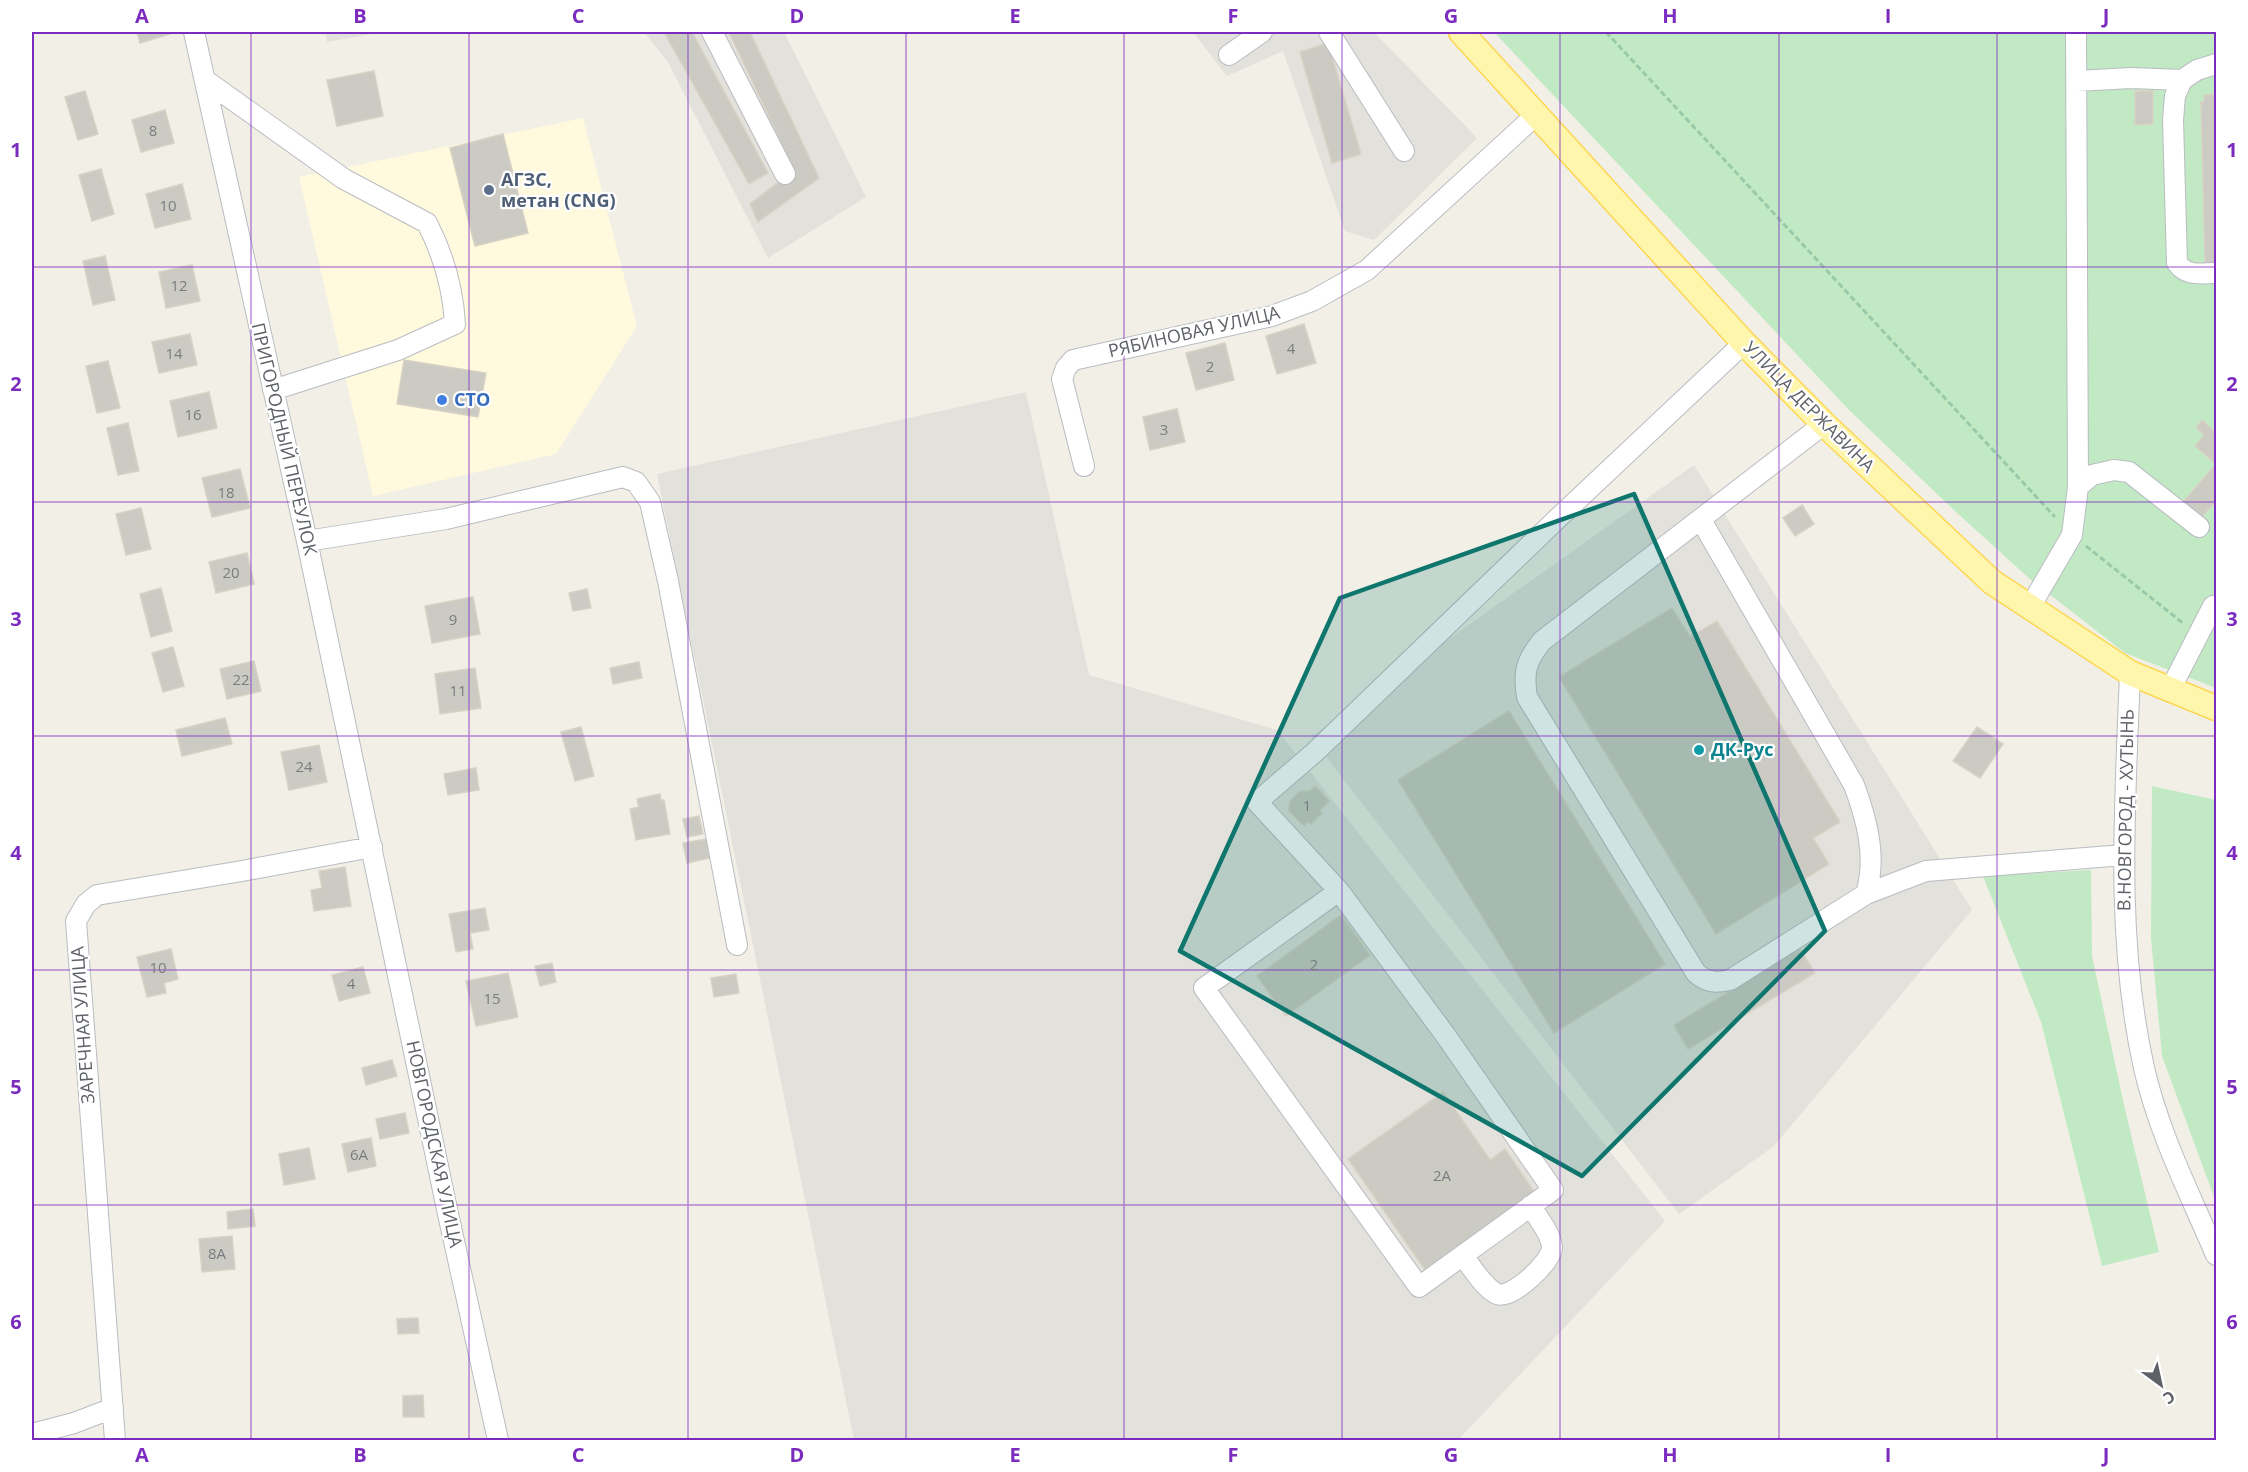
<svg xmlns="http://www.w3.org/2000/svg" width="2248" height="1472" viewBox="0 0 2248 1472" font-family="'Open Sans',sans-serif">
	<rect width="100%" height="100%" fill="#f1efe6"/>
	<!-- commercial -->
	<path fill="#fff9de" d="M583,118L637,326L556,454L373,496L299,177Z"/>
	<!-- industrial -->
	<path fill="#e2e1db" d="M326,32H383L327,42Z
		M644,32H784L866,197L768,258L668,62Z
		M1193,32H1374L1477,138L1374,240L1345,231L1283,51L1227,76Z
		M1026,392L1089,675L1277,730L1665,1221L1458,1440H854L657,474Z
		M1694,465L1972,910L1774,1146L1679,1214L1311,737Z"/>
	<!-- green -->
	<path fill="#c1eac4" d="M1494,32H2216V688L2125,653L2031,580L1956,512L1849,410Z
		M2152,786L2216,800V1202L2162,1056L2151,938Z
		M2091,870L2092,956L2124,1105L2159,1252L2102,1266L2041,1022L1983,876Z"/>
	<!-- building -->
	<path fill="#cccbc3" stroke="#d7d2c4" stroke-width="1.5" d="M137,32H170V34L140,43Z
		M664,32H692L768,173L749,184Z
		M729,32H750L819,178L758,222L750,204L794,170Z
		M1328,43L1361,154L1332,163L1300,52Z
		M374,71L383,116L337,126L327,80Z
		M85,91L98,134L78,140L65,97Z
		M2135,91H2153V124L2135,125Z
		M2216,94V265H2205L2201,102H2204V95Z
		M165,110L174,143L141,152L132,120Z
		M503,134L528,233L475,246L450,148Z
		M101,169L114,214L92,221L79,175Z
		M182,184L191,219L155,228L146,194Z
		M105,256L115,300L93,305L83,261Z
		M192,265L200,301L166,308L159,272Z
		M1304,324L1316,363L1277,374L1266,336Z
		M190,334L197,365L159,373L152,342Z
		M1225,343L1234,380L1196,390L1186,353Z
		M404,360L486,373L478,417L397,404Z
		M108,361L120,408L97,413L86,366Z
		M209,392L217,428L178,437L170,401Z
		M1177,409L1185,442L1150,450L1143,417Z
		M2202,420L2216,433V464L2195,446L2204,435L2196,428Z
		M128,423L139,471L118,475L107,428Z
		M2216,464V501L2201,518L2183,502Z
		M240,469L250,508L212,517L202,478Z
		M1802,505L1814,524L1795,536L1783,518Z
		M141,508L151,549L126,555L116,514Z
		M247,553L254,584L216,593L209,562Z
		M161,588L172,631L151,637L140,594Z
		M587,589L591,608L573,611L569,593Z
		M473,597L480,634L432,643L425,606Z
		M1672,608L1690,637L1717,621L1840,822L1813,838L1829,864L1716,934L1559,677Z
		M173,647L184,686L163,692L152,653Z
		M254,661L261,691L227,699L220,669Z
		M639,662L642,678L613,684L610,668Z
		M475,668L481,708L440,714L435,674Z
		M1509,711L1665,964L1554,1033L1398,780Z
		M225,718L232,744L182,756L176,730Z
		M581,727L594,776L575,781L561,732Z
		M1977,727L2003,744L1980,778L1953,761Z
		M319,745L327,782L289,790L281,752Z
		M476,768L479,790L448,795L444,774Z
		M1315,786L1329,801L1320,810L1322,813L1311,824L1308,821L1304,826L1289,811L1290,801L1300,791H1310Z
		M660,794L661,800H664L670,834L636,840L630,809L639,807L637,799Z
		M699,816L703,834L687,837L683,819Z
		M706,839L710,858L687,863L683,843Z
		M345,867L351,906L314,911L311,890L322,888L319,871Z
		M485,908L489,930L470,933L473,949L456,952L449,914Z
		M1341,915L1370,955L1286,1016L1257,976Z
		M171,949L178,979L164,983L166,993L147,997L137,957Z
		M1800,949L1815,973L1688,1049L1674,1025Z
		M552,963L556,982L540,986L535,966Z
		M363,967L370,993L339,1001L332,975Z
		M508,973L518,1017L476,1026L466,981Z
		M736,974L739,993L714,997L711,978Z
		M392,1060L397,1076L366,1085L362,1068Z
		M1443,1092L1490,1160L1505,1149L1535,1193L1425,1270L1348,1159Z
		M405,1113L409,1133L380,1139L376,1119Z
		M371,1138L376,1166L348,1172L342,1144Z
		M309,1148L315,1179L284,1185L279,1154Z
		M253,1209L255,1226L228,1229L227,1212Z
		M232,1236L235,1269L202,1272L199,1239Z
		M418,1318L419,1333L398,1334L397,1319Z
		M423,1395L424,1417H403V1396Z"/>
	<g fill="none" stroke-linecap="round" stroke-linejoin="round">
		<!-- minor casing -->
		<g stroke="#b9bcc1" stroke-width="22">
			<path id="minor" d="M194,32L307,541L448,1214L498,1440
				M712,32L785,174
				M1329,32L1404,151
				M2076,32L2078,487
				M1229,55L1262,32
				M205,80L344,179L427,223C443,254 453,289 455,324L398,350L273,390
				M2182,80L2175,96L2173,120L2177,263C2187,277 2201,273 2216,273
				M2077,81L2131,78L2182,80L2197,70L2216,64
				M1084,466L1062,379L1066,368L1073,360L1272,316L1312,301L1367,270L1537,114
				M1701,520L1854,785C1867,820 1877,857 1866,894L1730,980C1715,983 1708,983 1696,973L1527,697C1523,672 1526,661 1542,641L1824,424
				M307,541L446,519L623,477L636,482L650,502L668,581L737,945
				M2030,607L2072,535L2078,487L2092,475L2114,470L2129,472L2199,527
				M2130,673C2125,805 2115,938 2144,1068C2159,1134 2190,1194 2216,1255
				M2170,690L2213,606L2216,607
				M1339,891L1204,988L1419,1287L1553,1190L1446,1036L1339,891L1257,802L1315,752L1557,519L1744,343
				M1866,894L1926,871L2123,855
				M1463,1256C1472,1267 1483,1287 1497,1294C1511,1300 1553,1261 1552,1247C1551,1233 1538,1218 1530,1206
				M32,1434L74,1423L113,1408
				M115,1440L76,921L86,904L97,895L242,871L372,847"/>
		</g>
		<!-- major casing -->
		<g stroke="#fdd753" stroke-width="27">
			<path id="major" d="M1461,32L1744,343L1824,424L1992,582L2130,673L2216,708"/>
		</g>
		<!-- path -->
		<path stroke="#98caaa" stroke-width="3" stroke-dasharray="6 3" stroke-linecap="butt" d="M1606,32L2055,517
			M2086,546L2184,624"/>
		<!-- minor -->
		<use href="#minor" stroke="#fff" stroke-width="20"/>
		<!-- major -->
		<use href="#major" stroke="#fff6ae" stroke-width="24"/>
	</g>
	<!-- marked area -->
	<path fill="#0f766e" fill-opacity="0.2" stroke="#0f766e" stroke-width="4.5" stroke-linejoin="round" d="M1634,494L1825,931L1582,1176L1180,951L1340,598Z"/>
	<!-- grid -->
	<path fill="none" stroke="#7b2cbf" stroke-width="1.5" stroke-opacity="0.55" d="M251,32V1440M469,32V1440M688,32V1440M906,32V1440M1124,32V1440M1342,32V1440M1560,32V1440M1779,32V1440M1997,32V1440M32,267H2216M32,502H2216M32,736H2216M32,970H2216M32,1205H2216"/>
	<!-- markers -->
	<circle fill="#5c6f8a" stroke="#fff" stroke-width="2" cx="489" cy="190" r="6"/>
	<circle fill="#3f7fe0" stroke="#fff" stroke-width="2" cx="442" cy="400" r="6"/>
	<circle fill="#0f9aa8" stroke="#fff" stroke-width="2" cx="1699" cy="750" r="6"/>
	<g text-anchor="middle" stroke-width="4.5" stroke-linejoin="round" paint-order="stroke">
		<!-- number labels -->
		<g font-size="15" fill="#7a7c7f">
			<text x="153" y="136">8</text>
			<text x="168" y="211">10</text>
			<text x="179" y="291">12</text>
			<text x="1291" y="354">4</text>
			<text x="174" y="359">14</text>
			<text x="1210" y="372">2</text>
			<text x="193" y="420">16</text>
			<text x="1164" y="435">3</text>
			<text x="226" y="498">18</text>
			<text x="231" y="578">20</text>
			<text x="453" y="625">9</text>
			<text x="241" y="685">22</text>
			<text x="458" y="696">11</text>
			<text x="304" y="772">24</text>
			<text x="1307" y="811">1</text>
			<text x="1314" y="970">2</text>
			<text x="158" y="973">10</text>
			<text x="351" y="989">4</text>
			<text x="492" y="1004">15</text>
			<text x="359" y="1160">6А</text>
			<text x="1442" y="1181">2А</text>
			<text x="217" y="1259">8А</text>
		</g>
		<!-- service labels -->
		<g font-size="18" font-weight="bold" fill="#4e5e75" stroke="#fff" text-anchor="start">
			<text x="501" y="186">АГЗС,<tspan x="501" dy="21">метан (CNG)</tspan></text>
		</g>
		<!-- street labels -->
		<g font-size="18" fill="#5e6268" stroke="#fff">
			<text transform="translate(1194 332) rotate(-13)" y="6">РЯБИНОВАЯ УЛИЦА</text>
			<text transform="translate(1809 407) rotate(45)" y="6">УЛИЦА ДЕРЖАВИНА</text>
			<text transform="translate(284 439) rotate(77)" y="6">ПРИГОРОДНЫЙ ПЕРЕУЛОК</text>
			<text transform="translate(2126 810) rotate(-89)" y="6">В.НОВГОРОД - ХУТЫНЬ</text>
			<text transform="translate(83 1025) rotate(-94)" y="6">ЗАРЕЧНАЯ УЛИЦА</text>
			<text transform="translate(434 1144) rotate(78)" y="6">НОВГОРОДСКАЯ УЛИЦА</text>
		</g>
		<!-- shop labels -->
		<g font-size="18" font-weight="bold" fill="#366cbe" stroke="#fff" text-anchor="start">
			<text x="454" y="406">СТО</text>
		</g>
		<!-- culture labels -->
		<g font-size="18" font-weight="bold" fill="#0d838f" stroke="#fff" text-anchor="start">
			<text x="1711" y="756">ДК-Рус</text>
		</g>
	</g>
	<!-- border -->
	<rect width="2248" height="1472" fill="none" stroke="#ffffff" stroke-width="66"/>
	<!-- north arrow -->
	<g transform="translate(2161 1385) rotate(147)" stroke="#ffffff" stroke-width="4.5" paint-order="stroke">
	<path d="M0-4.5L10 22L0 15L-10 22Z" fill="#5e6268"/>
	<text y="-9" font-size="16" font-weight="bold" text-anchor="middle" fill="#5e6268">С</text>
	</g>
	<rect x="33" y="33" width="2182" height="1406" fill="none" stroke="#7b2cbf" stroke-width="2"/>
	<g font-size="20" text-anchor="middle" font-weight="bold" fill="#7b2cbf">
		<text x="142" y="23">A</text>
		<text x="360" y="23">B</text>
		<text x="578" y="23">C</text>
		<text x="797" y="23">D</text>
		<text x="1015" y="23">E</text>
		<text x="1233" y="23">F</text>
		<text x="1451" y="23">G</text>
		<text x="1670" y="23">H</text>
		<text x="1888" y="23">I</text>
		<text x="2106" y="23">J</text>
		<text x="16" y="157">1</text>
		<text x="2232" y="157">1</text>
		<text x="16" y="391">2</text>
		<text x="2232" y="391">2</text>
		<text x="16" y="626">3</text>
		<text x="2232" y="626">3</text>
		<text x="16" y="860">4</text>
		<text x="2232" y="860">4</text>
		<text x="16" y="1094">5</text>
		<text x="2232" y="1094">5</text>
		<text x="16" y="1329">6</text>
		<text x="2232" y="1329">6</text>
		<text x="142" y="1462">A</text>
		<text x="360" y="1462">B</text>
		<text x="578" y="1462">C</text>
		<text x="797" y="1462">D</text>
		<text x="1015" y="1462">E</text>
		<text x="1233" y="1462">F</text>
		<text x="1451" y="1462">G</text>
		<text x="1670" y="1462">H</text>
		<text x="1888" y="1462">I</text>
		<text x="2106" y="1462">J</text>
	</g>
</svg>
